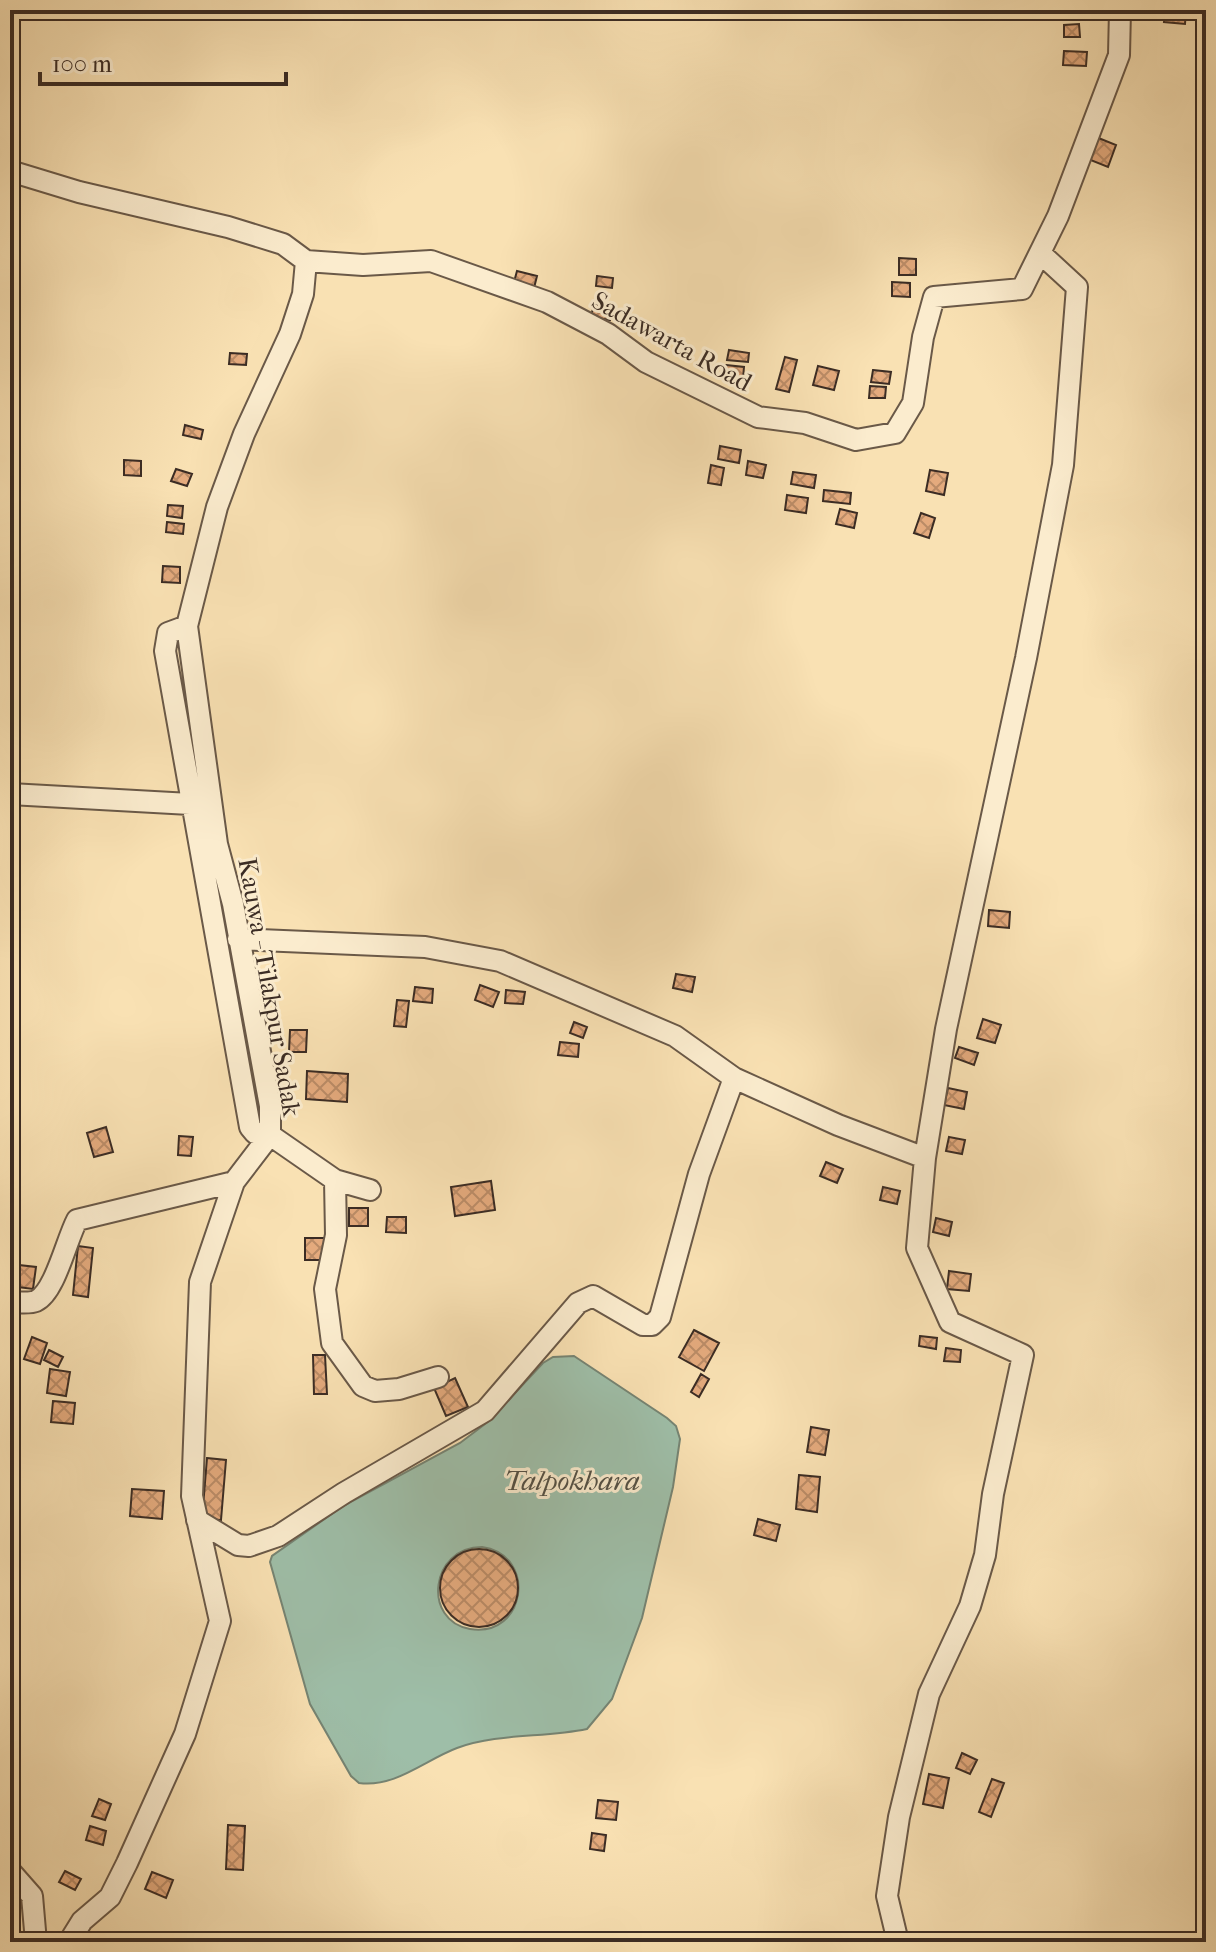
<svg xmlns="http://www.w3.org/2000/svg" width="1216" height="1952" viewBox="0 0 1216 1952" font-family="'IM FELL French Canon',serif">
	<defs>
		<pattern id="building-cross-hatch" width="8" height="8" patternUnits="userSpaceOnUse" patternTransform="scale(2)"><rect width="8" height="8" fill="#e4aa7d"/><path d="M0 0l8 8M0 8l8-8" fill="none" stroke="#ba8b66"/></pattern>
	</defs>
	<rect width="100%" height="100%" fill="#f9e1b3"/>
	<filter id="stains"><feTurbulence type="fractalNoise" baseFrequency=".0025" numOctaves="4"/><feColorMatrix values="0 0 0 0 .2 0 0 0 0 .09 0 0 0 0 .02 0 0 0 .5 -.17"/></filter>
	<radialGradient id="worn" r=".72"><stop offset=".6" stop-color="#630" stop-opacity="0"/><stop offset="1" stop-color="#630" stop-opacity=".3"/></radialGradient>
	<!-- water -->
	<path fill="#9ebea8" stroke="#768473" stroke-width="2" fill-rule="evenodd" d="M574,1356L667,1418L676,1426L680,1439L673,1487L642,1618L612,1699L587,1729C544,1738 498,1733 457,1748C425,1760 395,1788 359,1783L351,1776L310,1704L270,1562L272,1556L343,1506L460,1443L489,1421L543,1363L553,1357ZM482,1547C538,1555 526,1638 470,1629C422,1621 430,1547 482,1547Z"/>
	<!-- building -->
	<path fill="url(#building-cross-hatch)" stroke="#3b2c24" stroke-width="2" d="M1165,10H1186L1185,24L1164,22Z
		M1079,24L1080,37H1064V25Z
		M1064,51L1087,52L1086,66L1063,65Z
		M1096,137L1116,145L1108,167L1088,159Z
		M899,258L916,259V275H899Z
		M517,271L537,276L534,288L514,282Z
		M597,276L613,278L612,288L596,286Z
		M892,282L910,283V297L892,296Z
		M594,304L612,307L610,320L591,317Z
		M729,350L749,353L748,362L727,360Z
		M230,353L247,354L246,365L229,364Z
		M785,357L797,360L789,392L776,389Z
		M726,365L744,367L743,378L725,376Z
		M818,366L839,371L834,390L813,385Z
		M873,370L891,372L889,384L871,382Z
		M870,386L886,387L885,398H869Z
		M185,425L203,430L201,439L183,435Z
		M720,446L741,450L739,463L718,459Z
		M124,460L141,461V476L124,475Z
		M748,461L766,465L763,478L746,475Z
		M711,465L724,468L721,485L708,483Z
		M176,469L192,474L187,486L171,481Z
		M930,470L948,473L944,495L926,491Z
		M793,472L816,475L814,488L791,484Z
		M824,490L851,493L850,504L823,501Z
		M787,495L808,498L806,513L785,510Z
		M168,505L183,506L182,518L167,516Z
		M840,509L857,513L854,528L836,524Z
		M921,513L935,518L929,538L914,533Z
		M167,522L184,524L183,534L166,532Z
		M163,566L180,567V583L162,582Z
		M989,910L1010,912L1009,928L988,926Z
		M676,974L695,977L692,992L673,988Z
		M480,985L499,992L493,1007L475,1000Z
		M415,987L433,989L432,1003L413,1001Z
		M506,990L525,992L523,1004L505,1003Z
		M397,1000L409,1001L406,1027L394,1026Z
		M983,1019L1001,1025L995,1043L977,1038Z
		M574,1022L587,1027L583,1038L570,1033Z
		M290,1030H307L306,1052H289Z
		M560,1042L579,1044L578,1057L558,1055Z
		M959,1047L978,1053L974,1065L955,1058Z
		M307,1071L348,1074L347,1102L306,1099Z
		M948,1088L967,1092L964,1109L944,1105Z
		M106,1127L113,1152L94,1157L87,1133Z
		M179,1136L193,1137L191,1156L178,1155Z
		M949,1137L965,1140L962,1154L946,1151Z
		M826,1162L843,1169L837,1183L820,1176Z
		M491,1181L495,1210L455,1216L451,1187Z
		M883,1187L900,1191L897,1204L880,1200Z
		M349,1208H368V1226H349Z
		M387,1217H406V1233L386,1232Z
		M936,1218L952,1222L949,1236L933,1232Z
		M305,1238H327V1260H305Z
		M78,1246L93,1248L88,1297L73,1295Z
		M10,1264L36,1267L33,1289L10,1286Z
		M949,1271L971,1274L969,1291L947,1289Z
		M694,1330L719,1343L704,1371L679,1357Z
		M920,1336L937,1338L936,1349L919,1346Z
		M32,1337L47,1343L40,1364L24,1359Z
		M946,1348L961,1350L960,1362L944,1361Z
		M49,1350L63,1357L58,1367L44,1360Z
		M313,1355H325L327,1394H314Z
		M50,1369L70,1372L66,1396L47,1393Z
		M701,1374L709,1379L699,1397L691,1392Z
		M455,1378L468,1407L446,1416L434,1388Z
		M53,1401L75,1403L73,1424L51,1422Z
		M811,1427L829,1430L825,1455L807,1452Z
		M207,1458L226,1460L221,1520L202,1519Z
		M799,1475L820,1477L817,1512L796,1509Z
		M132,1489L164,1491L162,1519L130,1516Z
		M758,1519L780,1525L776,1541L754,1535Z
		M440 1588a39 39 0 1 1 78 0a39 39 0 1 1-78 0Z
		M962,1753L977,1760L970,1774L956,1768Z
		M929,1774L949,1778L943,1808L923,1804Z
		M992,1779L1004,1783L991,1817L979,1812Z
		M99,1799L111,1804L105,1820L92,1816Z
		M598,1800L618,1802L616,1820L596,1818Z
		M228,1825L245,1826L243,1870L226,1869Z
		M90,1826L106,1831L103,1845L86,1840Z
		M592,1833L606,1835L604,1851L590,1849Z
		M65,1871L81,1879L75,1890L59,1882Z
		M152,1872L173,1880L166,1898L145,1889Z"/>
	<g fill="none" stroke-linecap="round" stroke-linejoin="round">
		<!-- minor casing -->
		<g stroke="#6a5948" stroke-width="24">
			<path id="minor" d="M10,171L79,192L228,227L283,244L306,261L363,265L431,261L547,302L608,334L646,362L758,417L805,423L856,440L895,433L913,403L923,337L934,297L1022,289L1058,216L1119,55L1120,10
				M187,626L168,633L165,651L250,1127L255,1133L270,1135L335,1180L370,1190
				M10,794L190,804
				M238,939L425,947L500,961L675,1036L734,1078L838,1125L925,1158
				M335,1180L336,1235L325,1289L332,1343L363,1386L375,1391L399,1389L438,1377
				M10,1302C18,1302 29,1304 36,1301C55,1292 66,1241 77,1220L234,1182
				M197,1520L238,1545L249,1546L278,1536L344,1493L485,1411L578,1303L593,1296L643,1325H652L660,1317L699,1174L734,1078
				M10,1871L32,1896L36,1942
				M69,1942L82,1921L110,1897L127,1863L185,1734L220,1621L192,1496L200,1282L234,1182L270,1135V1106L233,904L217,844L187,626L217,507L244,434L290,334L303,294L306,261
				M898,1942L887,1896L899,1817L929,1694L970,1606L985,1555L993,1494L1023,1355L950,1322L917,1248L925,1158L946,1029L1026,658L1063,465L1077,287L1040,253"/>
		</g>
		<!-- minor -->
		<use href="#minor" stroke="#fbecce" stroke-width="20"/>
	</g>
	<g text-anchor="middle" stroke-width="6" stroke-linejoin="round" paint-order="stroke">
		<!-- street labels -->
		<g font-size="26" fill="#3b2c24" stroke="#fbecce">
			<text transform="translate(672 341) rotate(29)" y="9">Sadawarta Road</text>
			<text transform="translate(270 987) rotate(80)" y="9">Kauwa - Tilakpur Sadak</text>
		</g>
		<!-- water labels -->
		<g font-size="28" font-style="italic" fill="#545045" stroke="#fbecce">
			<text x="572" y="1490">Talpokhara</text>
		</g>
	</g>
	<!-- margin -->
	<rect width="1216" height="1952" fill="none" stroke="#f9e1b3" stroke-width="40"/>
	<rect x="12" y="12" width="1192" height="1928" fill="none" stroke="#3b2c24" stroke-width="4"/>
	<rect x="20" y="20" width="1176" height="1912" fill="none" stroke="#3b2c24" stroke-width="2"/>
	<!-- scale -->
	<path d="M40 72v12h246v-12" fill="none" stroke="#3b2c24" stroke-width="4"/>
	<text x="52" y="72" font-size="24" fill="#3b2c24" stroke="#fbecce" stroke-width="6" paint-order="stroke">100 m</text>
	<rect width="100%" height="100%" filter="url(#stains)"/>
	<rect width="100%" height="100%" fill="url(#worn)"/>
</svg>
